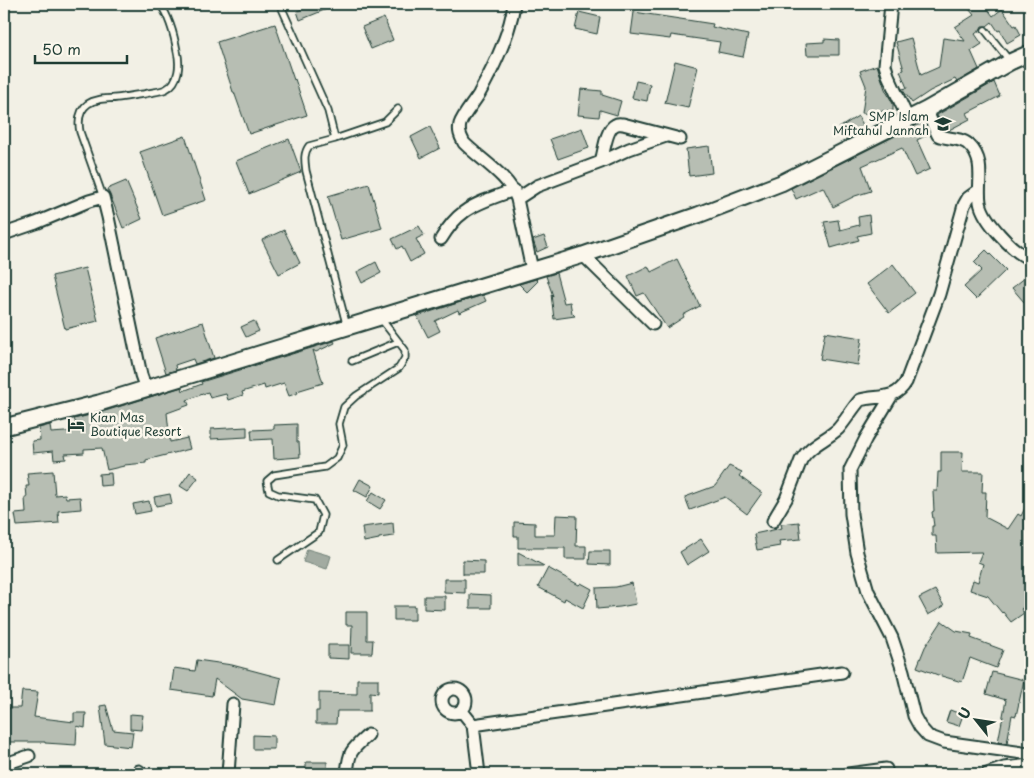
<svg xmlns="http://www.w3.org/2000/svg" width="1034" height="778" viewBox="0 0 1034 778" font-family="'Playpen Sans',sans-serif">
	<rect width="100%" height="100%" fill="#f2f0e5"/>
	<filter id="ink" filterUnits="userSpaceOnUse"><feTurbulence type="fractalNoise" baseFrequency=".02" numOctaves="2"/><feDisplacementMap in="SourceGraphic" scale="10" xChannelSelector="R" yChannelSelector="G"/><feConvolveMatrix kernelMatrix="1 2 1 2 8 2 1 2 1" color-interpolation-filters="sRGB"/></filter>
	<g filter="url(#ink)">
		<!-- water -->
		<path fill="#a2aba1" stroke="#6e7f75" d="M307,549L331,556L327,569L303,562Z"/>
		<!-- building -->
		<path fill="#b7beb3" stroke="#1f3d34" d="M315,4H339L300,20L297,11Z
			M976,4H984L993,16L1002,9L1014,26L1016,25L1021,35L1007,43L1000,30L998,31L992,22L987,26H982L980,30L975,34L982,44L971,51L979,69L957,82L955,79L930,91L912,103L902,89L907,88L900,71L904,70L896,42L911,38L921,75L939,67L943,38L965,41L955,27L974,15L969,9Z
			M579,12L600,17L597,34L575,29Z
			M634,12L713,24L712,27L748,35L743,57L718,52L720,42L671,35L670,39L631,34Z
			M384,18L393,40L371,49L362,27Z
			M275,24L294,80L295,79L307,115L249,134L234,92H233L217,42Z
			M824,39L839,40V55H807L806,43L824,42Z
			M675,61L698,67L688,108L665,103Z
			M877,65L885,89L893,104V111H874V114L862,113L866,86L860,71Z
			M636,81L650,84L647,101L632,98Z
			M994,82L1000,96L967,113L970,119L949,130L943,129L937,115Z
			M581,89L602,91V95L621,101L617,115L600,110L599,117L578,115Z
			M858,116L866,130L846,140L839,128Z
			M923,122L929,134L917,140L930,169L915,176L902,148L862,166L871,191L855,196L833,207L823,187L796,199L791,188Z
			M430,127L440,148L421,158L411,137Z
			M582,128L589,148L558,159L550,139Z
			M185,136L206,200L162,215L140,152Z
			M289,139L301,172L249,194L236,161Z
			M709,146L712,173L689,176L686,149Z
			M126,181L142,219L123,228L110,195L107,189Z
			M369,184L382,228L341,240L328,196Z
			M869,215L871,233L857,236L859,240L831,248L824,222L838,220L840,230L859,225L858,217Z
			M419,226L424,235L416,239L424,254L410,262L402,246L397,249L392,239Z
			M284,230L300,263L279,274L262,240Z
			M544,236L548,247L537,252L533,240Z
			M986,250L1006,270L976,299L964,287L982,270L974,262Z
			M677,259L700,306L683,315L684,317L667,328L644,293L637,296L628,276L648,266L651,272Z
			M376,262L381,273L362,283L357,272Z
			M893,264L915,293L889,313L867,284Z
			M85,268L98,321L65,329L52,276Z
			M556,273L564,303L570,302L572,313L575,316L554,319L551,294L553,296L546,276Z
			M1026,277L1030,284V296L1024,302L1012,288Z
			M536,279L538,281L527,292L519,284Z
			M483,295L486,301L459,313L458,310L435,321L440,331L428,337L417,316Z
			M254,321L259,331L246,337L241,327Z
			M203,322L214,358L195,364L193,359L175,365L176,370L166,373L155,338Z
			M825,332L862,338L858,365L820,359Z
			M334,341L335,343L316,352L313,350L323,383L297,391L298,393L289,396L284,383L265,389L264,385L242,392L243,395L228,400L226,394L210,398L208,392L187,400L189,405L167,413L170,442L187,438L190,449L146,460V463L124,465V466L107,470L102,448L84,449V453L65,454L66,459L54,460L53,451L33,453L32,441L40,440L39,428L50,425L51,433L79,431L74,419L102,412L182,387L183,391L202,384L201,382Z
			M297,424V442H299L300,457L274,459L273,439L252,440L251,430L274,429V425Z
			M247,427V437L211,439V429Z
			M941,452H963L962,472H983L982,492H986L985,517L1008,529L1018,514L1021,516L1030,498V600L1021,609L1024,613L1011,622L1003,612L1002,613L988,596L970,590L973,580L978,582L983,564L978,562L982,552L937,553L936,536H932V526H934L932,512L934,511L933,491H937L938,472H941Z
			M729,466L742,472L739,476L762,493L747,514L725,497L690,510L685,497L715,486Z
			M53,471L55,495L65,494L66,498L80,497L81,509L58,511L59,523L17,526L15,514L26,513L25,498H27L26,486H29L27,473Z
			M190,472L198,478L188,491L180,486Z
			M111,473L112,485L100,486L99,474Z
			M360,479L373,486L367,497L354,490Z
			M373,492L386,500L380,509L367,501Z
			M170,494L172,503L156,506L154,497Z
			M149,501L151,511L135,514L133,504Z
			M556,515L577,516L576,546H586V559H565V548H518V536H514V522L535,523V535H555Z
			M799,522L801,539L779,541L780,546L757,550L754,534L782,528L781,524Z
			M393,523L394,536L379,538V539L364,542L362,527Z
			M701,539L709,551L687,565L680,552Z
			M590,551H610V565L589,564Z
			M518,552L544,566H518Z
			M463,560L484,561V574H463Z
			M548,568L579,585L581,583L592,589L583,608L565,598L564,601L538,587Z
			M444,579H465V593L444,592Z
			M632,583L636,604L620,607L597,609L596,588L616,587Z
			M935,590L944,606L928,615L919,598Z
			M470,594L491,595V608H470Z
			M424,596H445V610L424,609Z
			M394,606H415V620H394Z
			M346,612H367V640H373L372,653H351L352,625H346Z
			M942,621L956,631L972,634L971,638L1003,650L996,668L970,658L962,682L938,675L917,667L925,647Z
			M328,645H349V659L328,658Z
			M197,660L232,665L281,678L276,705L242,699L215,679L212,696L171,690L174,668L195,671Z
			M992,672L1024,680L1016,716L1012,715L1007,743L998,742L1006,700L986,694Z
			M357,679H378V693L370,692V711H337L336,724H316V711H319V693L357,694Z
			M22,691L38,692L34,717L74,722V713H86L85,728L77,726L76,745L45,743V742H4L6,721L4,722V708H20Z
			M106,705L113,730L133,732L131,747L105,744L100,706Z
			M950,710L963,715L959,726L946,722Z
			M130,714L143,715L141,730L130,729Z
			M253,735L274,736V749H253Z
			M306,762H327V774H306Z"/>
		<g fill="none" stroke-linecap="round" stroke-linejoin="round">
			<!-- service casing -->
			<g stroke="#1f3d34" stroke-width="9">
				<path id="service" d="M280,4L328,111L335,139L309,146C303,154 305,162 306,171L347,327
					M985,30L1009,60
					M335,139L385,122L398,109
					M103,197L80,132C77,117 81,103 98,100C104,98 111,99 117,98C126,97 135,95 144,94C151,92 160,92 166,89C180,82 180,63 177,51C174,34 170,18 160,4
					M352,361L398,342
					M278,560L319,532L323,515L315,500L278,495L269,491L267,481L274,475L325,467L337,458L343,445L339,424L344,407L356,396L399,368L405,358V350L381,319"/>
			</g>
			<!-- minor casing -->
			<g stroke="#1f3d34" stroke-width="15">
				<path id="minor" d="M514,4C510,34 494,67 479,94C473,104 463,115 460,124C458,132 461,137 464,143C481,160 509,176 517,199
					M891,4L885,65L888,75L908,119
					M926,110L938,135C948,140 963,137 970,146C986,162 977,184 980,202C983,220 1013,252 1030,259
					M601,162C604,152 606,129 615,125C618,123 620,124 623,124L680,139
					M4,234L36,223L89,201L103,197L108,217L141,375L146,389
					M441,239C447,229 454,219 464,212C477,202 498,196 514,190
					M583,255L653,324
					M532,270L517,199L537,186L601,162L629,149L666,136
					M892,395L866,438L850,470L851,514L857,553L868,591L892,638L903,671L914,716L920,727L928,736L944,742L1030,754
					M773,521L786,499L801,460C810,445 826,440 838,429C846,420 852,409 860,400C878,395 895,401 906,382L939,294L964,205L968,198L979,190
					M442 701a12 12 0 1 1 24 0a12 12 0 1 1-24 0Z
					M461,710L473,725L479,774
					M473,725L842,672
					M4,767L11,762L29,756
					M138,774L139,771
					M228,774L233,704
					M347,774C349,751 351,750 368,735
					M848,774L886,769
					M987,774L1004,768L1030,765"/>
			</g>
			<!-- tertiary casing -->
			<g stroke="#1f3d34" stroke-width="19">
				<path id="tertiary" d="M4,427L99,403L583,255L698,215L781,183L926,110L1010,62L1030,53"/>
			</g>
			<!-- service -->
			<use href="#service" stroke="#fbf7ec" stroke-width="5.5"/>
			<!-- minor -->
			<use href="#minor" stroke="#fbf7ec" stroke-width="11"/>
			<!-- tertiary -->
			<use href="#tertiary" stroke="#fbf7ec" stroke-width="15"/>
		</g>
	</g>
	<!-- icons -->
	<defs>
		<g id="school-bare" transform="scale(1.35)"><path d="M0-5L7-2L0 1L-7-2ZM-4 1L0 2.5L4 1V4Q0 6-4 4Z" fill="#1f3d34" stroke="#fbf7ec" stroke-width="2.5" paint-order="stroke"/></g>
		<g id="hotel-bare" transform="scale(1.35)"><path d="M-6-4.5h1.5V1H6V5H4.5V3h-9V5H-6ZM-4 0a1.8 1.8 0 1 1 3.6 0ZM.5 0V-2.5h3Q6-2.5 6 0Z" fill="#1f3d34" stroke="#fbf7ec" stroke-width="2.5" paint-order="stroke"/></g>
	</defs>
	<g fill-rule="evenodd">
		<use href="#school-bare" x="943" y="124"/>
		<use href="#hotel-bare" x="76" y="425"/>
	</g>
	<g text-anchor="middle" stroke-width="5" stroke-linejoin="round" paint-order="stroke">
		<!-- poi labels -->
		<g font-size="12" fill="#1f3d34" stroke="#fbf7ec" text-anchor="end">
			<text x="929" y="121">SMP Islam<tspan x="929" dy="14">Miftahul Jannah</tspan></text>
			<text x="90" y="422" text-anchor="start">Kian Mas<tspan x="90" dy="14">Boutique Resort</tspan></text>
		</g>
	</g>
	<!-- margin -->
	<rect width="1034" height="778" fill="none" stroke="#fbf7ec" stroke-width="20"/>
	<rect x="10" y="10" width="1014" height="758" fill="none" stroke="#1f3d34" stroke-width="2" filter="url(#ink)"/>
	<!-- north arrow -->
	<g transform="translate(976 720) rotate(300)" stroke="#fbf7ec" stroke-width="4" paint-order="stroke">
	<path d="M0-4L9 19L0 12L-9 19Z" fill="#1f3d34"/>
	<text y="-8" font-size="14" font-weight="bold" text-anchor="middle" fill="#1f3d34">U</text>
	</g>
	<!-- scale -->
	<path d="M35 55v8h92v-8" fill="none" stroke="#1f3d34" stroke-width="2.5"/>
	<text x="42" y="55" font-size="15" fill="#1f3d34" stroke="#fbf7ec" stroke-width="4" paint-order="stroke">50 m</text>
</svg>
